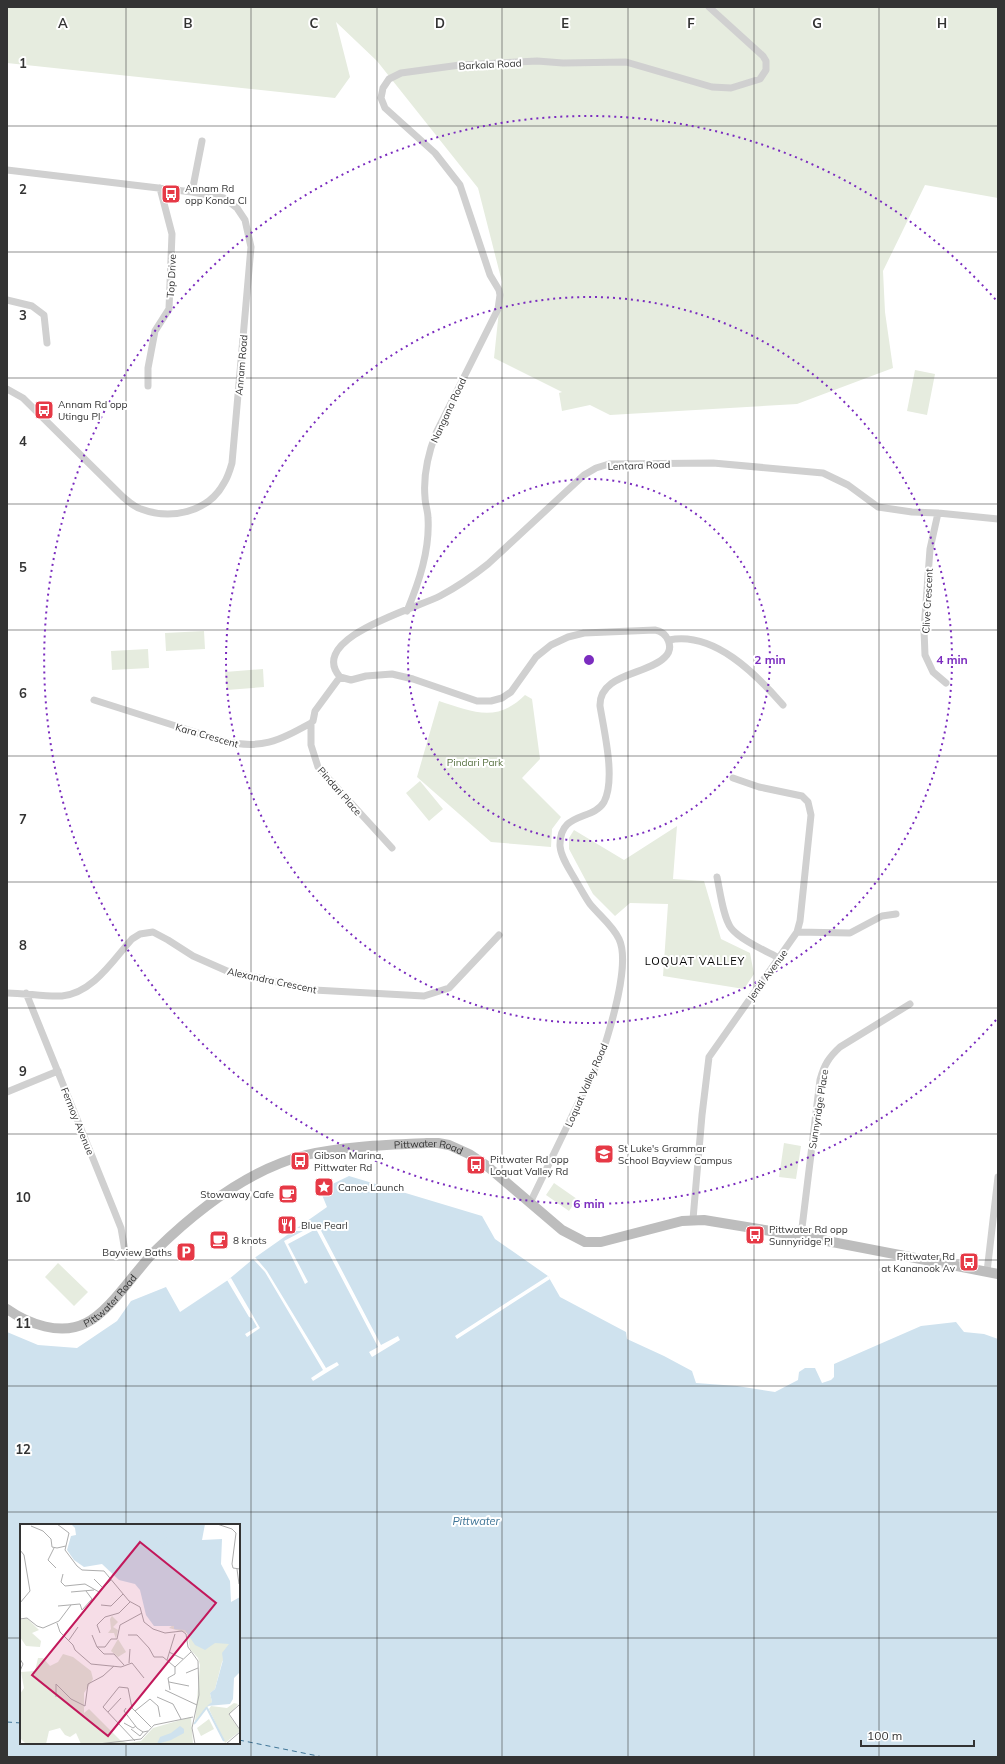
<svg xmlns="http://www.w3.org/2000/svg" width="1005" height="1764" viewBox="0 0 1005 1764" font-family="Mulish,sans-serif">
	<rect width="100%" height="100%" fill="#fff"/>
	<!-- green -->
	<path fill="#e6ecdf" d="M7,7H998V198L925,185L883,271L885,312L893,368L797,404L610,415L590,405L562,411L559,393L562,392L494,358L502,282L478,188L377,61L336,22L350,77L335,98L7,63Z
		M915,370L935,374L927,415L907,411Z
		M204,631L205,649L166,651L165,633Z
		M148,649L149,668L112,670L111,651Z
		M263,669L264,687L227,690L225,672Z
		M525,695L532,699L540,759L522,778L561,817L552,829L551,847L491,842L417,777L439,701C473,712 497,723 525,695Z
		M420,781L443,809L429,821L406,793Z
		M677,826L673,879L704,881L721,939L750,953L754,974L744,989L663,976L668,904L630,903L615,916L593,894L569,849V838L574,830L624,860Z
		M784,1143L801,1146L796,1179L779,1177Z
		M554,1183L577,1199L569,1211L546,1195Z
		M58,1263L88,1292L74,1306L45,1277Z"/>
	<!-- water -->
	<path fill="#cfe2ee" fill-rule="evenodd" d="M349,1176L482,1216L495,1239L548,1276L560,1297L626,1332L627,1339L664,1356L692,1371L696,1383L737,1386L775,1392L798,1380L799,1372L805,1368H815L822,1383L831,1380L834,1377V1364L921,1326L956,1322L964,1332L984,1334L998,1339V1757H7V1332L38,1345L77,1348L117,1321L131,1301L166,1287L180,1312L228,1280L253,1259L327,1207L320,1190ZM21,1525H239V1743H21Z"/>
	<!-- pier -->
	<path fill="#fff" d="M317,1223L381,1345L398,1336L400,1340L372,1357L369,1352L378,1347L316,1229L288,1244L308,1282L305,1284L284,1241L303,1231H292L297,1228H309Z
		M255,1257L267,1271L326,1368L337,1362L339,1365L313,1381L311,1378L323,1370L265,1272L253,1259Z
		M548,1276L550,1279L457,1339L455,1336Z
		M231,1278L260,1328L247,1337L245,1334L257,1327L252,1318L249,1317L227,1280Z"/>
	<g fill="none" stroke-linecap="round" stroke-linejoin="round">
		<!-- ferry -->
		<path stroke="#3f7597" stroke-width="1" stroke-dasharray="5 4" stroke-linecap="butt" d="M7,1722L21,1723
			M239,1740L323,1757"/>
		<!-- street -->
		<path stroke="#d0d0d0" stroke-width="7" d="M7,170L192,192L224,198L237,208L245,220L251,247L232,463C230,470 228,477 224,483C208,513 170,520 141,509C134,507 128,501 123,497L23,398L7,389
			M192,192L202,141
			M7,300L32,306L44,315L47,343
			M148,386V368L155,331L169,309L172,234L160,188
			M938,513L930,549L924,630L925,655L933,672L946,683
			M407,611C419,582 430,550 428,518C428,511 425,504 425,497C423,475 428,454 436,433L498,309L500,295L499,290L490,275L460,185L435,153L385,108L381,98L383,88L389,79L401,73L460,65L537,61L563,63L626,62L712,87L731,88L760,79L766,70V61L763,56L709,7
			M669,640C714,631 756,674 783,705
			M340,677L351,680L366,676L392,674L413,679L477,701H491L502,698L511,692L536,657L551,645L568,637L584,633L655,630C667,632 675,647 665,657C648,675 599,673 600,706C604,731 616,779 604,802C593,821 559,811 560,846C561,858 570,870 576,881C581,889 585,897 590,904C600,916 613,926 619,939C631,964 610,1029 602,1054L530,1203
			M340,677C306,638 417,608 440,596C457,587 473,576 488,564L584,475L596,468L609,464L713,463L823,473L848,485L878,507L912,512L938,513L998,519
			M94,700L223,741C262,750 278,741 311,723L313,721L315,711L340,677
			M311,723V745L318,767L392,848
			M717,877C720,891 723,917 731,928C740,940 766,951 779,958
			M797,932L850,933L882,916L896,914
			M7,993C25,993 45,997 62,996C93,993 113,960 132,939L140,934L153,932L168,940L193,956L227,971L314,990L424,996L449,988L499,935
			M26,993L113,1208L121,1228L125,1251
			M7,1092L58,1071
			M693,1219L702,1115L709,1057L797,932L800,921L811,815L808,802L802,796L759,787L733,778
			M801,1236L820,1080C824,1065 829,1057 840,1047L910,1004
			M987,1272L998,1177"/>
		<!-- secondary -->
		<path stroke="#bdbdbd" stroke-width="10" id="s1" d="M7,1309C28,1324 61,1336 86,1323C111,1311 136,1269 157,1249C198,1209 250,1169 306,1155C343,1146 389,1145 427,1143H438L449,1145L469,1154L487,1166L562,1230L585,1242H601L682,1221L704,1220L801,1236L998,1274"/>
	</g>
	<!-- grid -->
	<path fill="none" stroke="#333" stroke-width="1" stroke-opacity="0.55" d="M126,7V1525M251,7V1757M377,7V1757M502,7V1757M628,7V1757M754,7V1757M879,7V1757M7,126H998M7,252H998M7,378H998M7,504H998M7,630H998M7,756H998M7,882H998M7,1008H998M7,1134H998M7,1260H998M7,1386H998M7,1512H998M7,1638H21M239,1638H998M126,1743V1757"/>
	<!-- distance rings -->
	<g fill="none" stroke="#7b2cbf" stroke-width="2" stroke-dasharray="2 4">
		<circle cx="589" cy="660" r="181"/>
		<circle cx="589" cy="660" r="363"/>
		<path d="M996 1020A544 544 0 1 1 996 300"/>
	</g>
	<!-- icons -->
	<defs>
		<g id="bus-square" transform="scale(1)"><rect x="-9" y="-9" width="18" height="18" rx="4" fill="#e63946" stroke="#fff"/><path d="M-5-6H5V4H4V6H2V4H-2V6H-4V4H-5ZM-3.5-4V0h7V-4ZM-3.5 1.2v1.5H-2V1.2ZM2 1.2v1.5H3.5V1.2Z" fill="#fff"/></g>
		<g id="school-square" transform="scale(1)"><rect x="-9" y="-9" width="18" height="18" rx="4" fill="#e63946" stroke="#fff"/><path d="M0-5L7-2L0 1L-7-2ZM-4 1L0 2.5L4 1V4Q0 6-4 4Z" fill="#fff"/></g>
		<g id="sight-square" transform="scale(1)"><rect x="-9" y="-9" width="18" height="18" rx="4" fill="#e63946" stroke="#fff"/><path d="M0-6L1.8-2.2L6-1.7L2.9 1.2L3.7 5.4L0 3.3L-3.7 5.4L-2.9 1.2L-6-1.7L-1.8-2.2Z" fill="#fff"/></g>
		<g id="cafe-square" transform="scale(1)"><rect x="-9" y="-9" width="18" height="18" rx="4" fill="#e63946" stroke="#fff"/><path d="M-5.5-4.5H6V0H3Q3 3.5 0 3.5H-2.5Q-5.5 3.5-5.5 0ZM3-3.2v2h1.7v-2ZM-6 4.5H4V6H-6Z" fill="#fff"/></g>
		<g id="restaurant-square" transform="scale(1)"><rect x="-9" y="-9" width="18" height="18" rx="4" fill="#e63946" stroke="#fff"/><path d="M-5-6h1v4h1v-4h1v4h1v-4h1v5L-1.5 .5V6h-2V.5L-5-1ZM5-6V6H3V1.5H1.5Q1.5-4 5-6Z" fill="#fff"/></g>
		<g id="parking-square" transform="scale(1)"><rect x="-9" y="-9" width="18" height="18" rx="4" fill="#e63946" stroke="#fff"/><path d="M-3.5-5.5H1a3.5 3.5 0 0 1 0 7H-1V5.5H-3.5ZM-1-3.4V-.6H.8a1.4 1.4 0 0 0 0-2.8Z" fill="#fff"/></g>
	</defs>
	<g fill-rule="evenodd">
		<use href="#bus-square" x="171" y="194"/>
		<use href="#bus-square" x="44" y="410"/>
		<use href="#school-square" x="604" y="1154"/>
		<use href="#bus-square" x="300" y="1161"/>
		<use href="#bus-square" x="476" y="1165"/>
		<use href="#sight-square" x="324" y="1187"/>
		<use href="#cafe-square" x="288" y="1194"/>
		<use href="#restaurant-square" x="287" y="1225"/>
		<use href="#bus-square" x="755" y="1235"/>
		<use href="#cafe-square" x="219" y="1240"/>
		<use href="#parking-square" x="186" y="1252"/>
		<use href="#bus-square" x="969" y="1262"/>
	</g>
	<g text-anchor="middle" stroke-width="4" stroke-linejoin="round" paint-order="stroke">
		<!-- street labels -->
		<g font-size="10" fill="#333" stroke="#fff">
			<text transform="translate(490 64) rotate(-3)" y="4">Barkala Road</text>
			<text transform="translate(171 276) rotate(-87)" y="4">Top Drive</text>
			<text transform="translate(241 365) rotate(-85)" y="4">Annam Road</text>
			<text transform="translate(448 410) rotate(-65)" y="4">Nangana Road</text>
			<text transform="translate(639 465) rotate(-2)" y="4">Lentara Road</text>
			<text transform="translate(927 601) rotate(-87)" y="4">Clive Crescent</text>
			<text transform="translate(207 735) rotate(16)" y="4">Kara Crescent</text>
			<text transform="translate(340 791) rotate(49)" y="4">Pindari Place</text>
			<text transform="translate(767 975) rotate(-54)" y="4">Jendi Avenue</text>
			<text transform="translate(272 980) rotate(12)" y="4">Alexandra Crescent</text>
			<text transform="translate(586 1085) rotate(-66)" y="4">Loquat Valley Road</text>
			<text transform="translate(818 1109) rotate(-81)" y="4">Sunnyridge Place</text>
			<text transform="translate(78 1121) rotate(68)" y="4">Fermoy Avenue</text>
			<text dy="4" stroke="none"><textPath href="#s1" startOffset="489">Pittwater Road</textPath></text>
			<text dy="4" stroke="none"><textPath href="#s1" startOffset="117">Pittwater Road</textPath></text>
		</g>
		<!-- poi labels -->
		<g font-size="10" fill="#333" stroke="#fff" text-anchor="start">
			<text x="185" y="192">Annam Rd<tspan x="185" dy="12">opp Konda Cl</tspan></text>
			<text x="58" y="408">Annam Rd opp<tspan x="58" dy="12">Utingu Pl</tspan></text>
			<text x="618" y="1152">St Luke's Grammar<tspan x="618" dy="12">School Bayview Campus</tspan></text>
			<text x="314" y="1159">Gibson Marina,<tspan x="314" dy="12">Pittwater Rd</tspan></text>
			<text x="490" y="1163">Pittwater Rd opp<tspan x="490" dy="12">Loquat Valley Rd</tspan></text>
			<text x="338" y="1191">Canoe Launch</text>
			<text x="274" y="1198" text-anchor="end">Stowaway Cafe</text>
			<text x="301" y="1229">Blue Pearl</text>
			<text x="769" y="1233">Pittwater Rd opp<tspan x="769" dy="12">Sunnyridge Pl</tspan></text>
			<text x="233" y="1244">8 knots</text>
			<text x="172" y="1256" text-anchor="end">Bayview Baths</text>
			<text x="955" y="1260" text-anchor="end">Pittwater Rd<tspan x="955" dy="12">at Kananook Av</tspan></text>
		</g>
		<!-- park labels -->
		<g font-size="10" fill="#56703f" stroke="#fff">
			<text x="475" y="766">Pindari Park</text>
		</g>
		<!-- neighbourhood labels -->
		<g font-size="11" letter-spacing="1" fill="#000" stroke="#fff">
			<text x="695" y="965">LOQUAT VALLEY</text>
		</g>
		<!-- water labels -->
		<g font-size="11" font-style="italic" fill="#3f7597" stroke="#fff">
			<text x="476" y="1525">Pittwater</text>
		</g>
	</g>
	<!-- overview -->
	<g transform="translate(20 1524)">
		<rect width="220" height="220" fill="#fff"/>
		<path d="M92,92L98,98L93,103L98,106L96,115L94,109H88L91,105L90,95ZM7,94L19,106L12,109L21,117L20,123L6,122L0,113V96ZM153,101L215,118L202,138L195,165L190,169L192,178L175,198L180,141L178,134L170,125L167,109L149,104ZM98,115L106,128L98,133L91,127ZM43,130L53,133L71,147L73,155L64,169V189L69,185L100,216L108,219L121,217L133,204L171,193L173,220H61L56,209L50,213L45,211L40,204L29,207L26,220L5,219L0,214V170L4,164L1,148L15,147L18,134H23L30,142L38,138ZM214,179L218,180L209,191L220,207L205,219L189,185L191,182L207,184ZM189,195L194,205L181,212L177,204Z" fill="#e6ecdf"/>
		<path d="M51,0H185L182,16L202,15L201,40L210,57L211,78L220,73V148L214,154L213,175L210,180L187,182L192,178L190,169L195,165L203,136L202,129L209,120L195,119L185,126L175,121L165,106L154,105V102H134L126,91L120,66L115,60L99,56L82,40L64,43L54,36L47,26L51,12L56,11L55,4ZM160,202L164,205V209L151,216L137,220L140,213L151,209Z" fill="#cfe2ee"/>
		<path fill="none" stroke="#cfe2ee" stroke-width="2" d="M129,0L178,68L220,105M143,0L148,26M187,184L204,217M174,200L187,183"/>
		<path fill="none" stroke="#adadad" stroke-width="1" d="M37,0L49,9L45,26L57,42L62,46L84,47L109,77L120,83L124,98L133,105L145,109L162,107L166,110L168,123L178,137L179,171L172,204L175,220M197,0L212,5L216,9L212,40L213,44L220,45M11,2L23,7L31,15L32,23L37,24L46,22M34,24L28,36L36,44M0,26L4,31L10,67L0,79M217,45L219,60M43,50L41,58L45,62L65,60L79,68L91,56M74,55L83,64M51,68L74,66M81,81L91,82L103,70M38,82L60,80L62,86L72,75L66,67M0,95L7,94L17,102L23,104L39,97L51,81M37,99L40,108L53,121L55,126L71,140L101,143L112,139L124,154M80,109L77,101L85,93L99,89L110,78M72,111L77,123M108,111H117L129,124L134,133H143L155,143M49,116L58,103M149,128L163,135M0,135L3,140L0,147M147,136L155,110M109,139L110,125M104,141L94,130H84L77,123H85L91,115H97L100,101L122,89M155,143L171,128M166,149L178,144M149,158L169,162M145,166L177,181M150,166L148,154L155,150V143M36,173V160L51,175L65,182L68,160L83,152L94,142M137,173L153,180L161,195M219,181L209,190L220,206M106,184L104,187L117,204L123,208L128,207M115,187L130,175L138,182L140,193M88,188L101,174M104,199L113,204L116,202M111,205L120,212L123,208M115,217L83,183L99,163L108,164L112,184L131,203M78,220L121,215L134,201L173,193M206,220L220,208"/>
		<path fill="#c2185b" fill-opacity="0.15" stroke="#c2185b" stroke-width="2" d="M120,18L196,79L88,212L12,151Z"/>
		<rect width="220" height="220" fill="none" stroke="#333" stroke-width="2"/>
	</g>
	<g font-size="13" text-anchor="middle" font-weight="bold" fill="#333" stroke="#fff" stroke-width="4" stroke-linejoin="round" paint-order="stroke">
		<text x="63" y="28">A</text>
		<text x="188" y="28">B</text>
		<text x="314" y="28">C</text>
		<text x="440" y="28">D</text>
		<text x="565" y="28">E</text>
		<text x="691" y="28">F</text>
		<text x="817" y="28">G</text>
		<text x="942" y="28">H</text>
		<text x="23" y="68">1</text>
		<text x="23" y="194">2</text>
		<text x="23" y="320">3</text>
		<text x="23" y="446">4</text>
		<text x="23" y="572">5</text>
		<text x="23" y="698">6</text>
		<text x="23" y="824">7</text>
		<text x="23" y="950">8</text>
		<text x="23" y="1076">9</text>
		<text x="23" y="1202">10</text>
		<text x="23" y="1328">11</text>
		<text x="23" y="1454">12</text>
	</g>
	<circle cx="589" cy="660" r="6" fill="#7b2cbf" stroke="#fff" stroke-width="2"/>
	<g font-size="12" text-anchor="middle" font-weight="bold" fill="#7b2cbf" stroke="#fff" stroke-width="4" stroke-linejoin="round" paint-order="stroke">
		<text x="770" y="664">2 min</text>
		<text x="952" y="664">4 min</text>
		<text x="589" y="1208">6 min</text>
	</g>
	<!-- border -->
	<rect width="1005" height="1764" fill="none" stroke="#333333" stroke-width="16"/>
	<!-- scale -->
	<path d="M861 1740v6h113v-6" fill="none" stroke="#333333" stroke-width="2"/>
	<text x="867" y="1740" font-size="12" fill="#333333" stroke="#ffffff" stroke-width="3" paint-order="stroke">100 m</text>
</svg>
